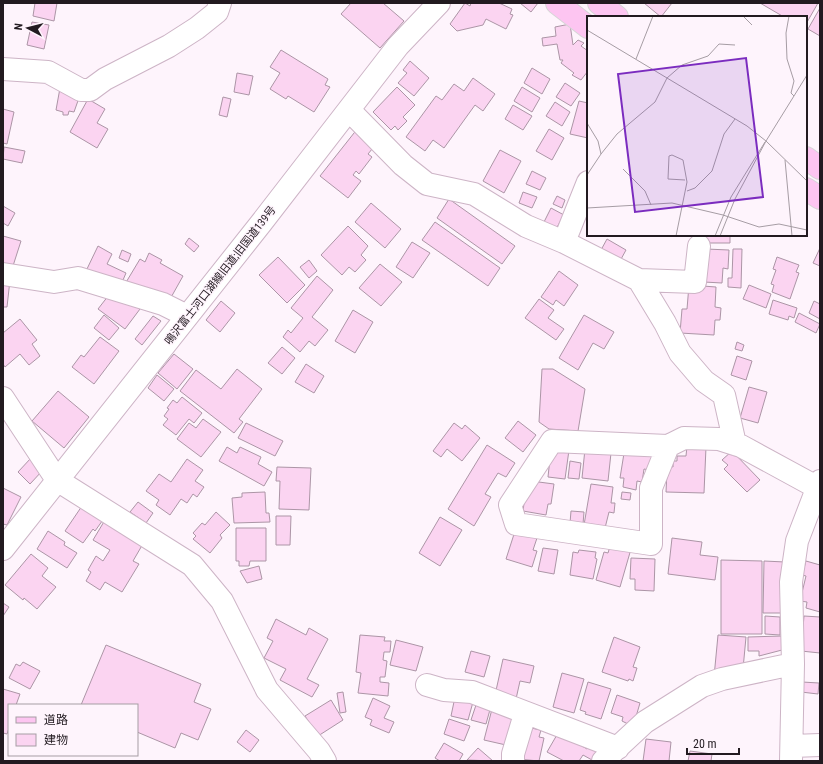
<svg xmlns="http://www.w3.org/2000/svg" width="823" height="764" viewBox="0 0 823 764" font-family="'Roboto Condensed','Noto Sans JP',sans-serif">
	<rect width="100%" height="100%" fill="#fef4fc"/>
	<!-- building -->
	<path fill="#fbd4f1" stroke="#ac95a6" d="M35,3H57L54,21L33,16Z
		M351,3H383L404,21L380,48L341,14Z
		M465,3L470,6L471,3H499L512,9L510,14L513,15L506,29L486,19L483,25L457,31L450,24Z
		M520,3H538L531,12Z
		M644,3H672L661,17Z
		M760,3H818L806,24V17H784Z
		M820,8V36L808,29Z
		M32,22L49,25L44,49L27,45Z
		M570,24L573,45L578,40L584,43L581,46L588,51V71L581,80L572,75L574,73L561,63L563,60H560L557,44L543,46L542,38L556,36L555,27Z
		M281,50L328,79L325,85L330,87L314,112L288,96L286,99L270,89L280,73L270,67Z
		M410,61L429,78L414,96L398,83L407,73L403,70Z
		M532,68L550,79L542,94L524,83Z
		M237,73L253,76L249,95L234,92Z
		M473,78L495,94L483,111L475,105L444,148L433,140L425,151L406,137L436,96L442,100L454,84L464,91Z
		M565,83L580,93L571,106L556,97Z
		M397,87L415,105L403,117L407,121L398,130L395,126L391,130L373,112Z
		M522,87L540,98L532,112L514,101Z
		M60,88L80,95L74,112L69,111L68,115H63V112L56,110Z
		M223,97L231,99L227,117L219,115Z
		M88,99L105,109L97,123L108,129L97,148L70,132Z
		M579,101L588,103V138L570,134Z
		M555,102L570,112L562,126L546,116Z
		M513,105L532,116L523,130L505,119Z
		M3,109L14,112L7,144L3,143Z
		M358,128L377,143L368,154L372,157L359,174L356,171L353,175L361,181L348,198L320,176Z
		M549,129L564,138L552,160L536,151Z
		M4,147L25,151L22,163L3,159Z
		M500,150L521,161L504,193L483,181Z
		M532,171L546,178L540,190L526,184Z
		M523,192L537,197L532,208L519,203Z
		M557,196L565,200L562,208L553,204Z
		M449,199L515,246L502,264L437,218Z
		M371,203L401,229L385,248L355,222Z
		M3,206L15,213L8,226L3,223Z
		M551,208L564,215L556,229L544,222Z
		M435,222L500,268L488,286L422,240Z
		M348,226L368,246L361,255L366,260L355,272L349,267L342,275L321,255Z
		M706,235H730V243H706Z
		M3,236L21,241L12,269L3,266Z
		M189,238L199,246L194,252L185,244Z
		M607,239L626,250L620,261L601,250Z
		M412,242L430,253L413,278L396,267Z
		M98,246L112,254L107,264L126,273L120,287L86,271Z
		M820,248V266L813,263Z
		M706,249L729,250L728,269L723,268L722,283L704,282Z
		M733,249H742L741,288L728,287V278H732Z
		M122,250L131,254L128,262L119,258Z
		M149,253L162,260L160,263L183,276L169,301L125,284L140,259L145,262Z
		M278,257L305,285L287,303L259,275Z
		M777,257L799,265L796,272L799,273L790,299L772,292L774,285L771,284L776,270L773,269Z
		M309,260L317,271L309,278L300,267Z
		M380,264L402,282L381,306L359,288Z
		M559,271L578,285L564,306L556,300L553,305L541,297Z
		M317,276L333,290L312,317L328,330L315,346L309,341L300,352L283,337L288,330L291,333L303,318L291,308Z
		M3,279L10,280L7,307H3Z
		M689,285L716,287L715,307L721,308L720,320H715L714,335L680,333L682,309H687Z
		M749,285L771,294L766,308L743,299Z
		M112,291L143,305L125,329L98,309Z
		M539,299L554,310L548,318L564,329L556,340L525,318Z
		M773,300L797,308L794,318L789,316L788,320L769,314Z
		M221,301L235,313L220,332L206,320Z
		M814,301L820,304V319L809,313Z
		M353,310L373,322L355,353L335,341Z
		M799,313L820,324L816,333L795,322Z
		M104,315L119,328L109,340L94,328Z
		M584,315L614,332L604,349L593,343L578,370L559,358Z
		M153,316L161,321L142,345L135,339Z
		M20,319L37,340L32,344L40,356L29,365L20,354L5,367L3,364V333Z
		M100,337L119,351L94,384L72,367L81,355L84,357Z
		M737,342L744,345L742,351L735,349Z
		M282,347L295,358L282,374L268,363Z
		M174,354L193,369L177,389L158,373Z
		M737,356L752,361L746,380L731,375Z
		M306,364L324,376L314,393L295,382Z
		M237,369L262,389L239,419L243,422L234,433L180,391L196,370L221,389Z
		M542,369H553L585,389L578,431L549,429L539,422Z
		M157,375L174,389L164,401L148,388Z
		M749,387L767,392L758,423L740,418Z
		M58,391L89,417L64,448L32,421Z
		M182,397L202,413L194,423L189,419L176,435L163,425L168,419L164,416L169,409L167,408L173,400L177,403Z
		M203,419L221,432L201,457L177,439L189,423L196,428Z
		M518,421L536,435L523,452L505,438Z
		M246,423L283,441L275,456L238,438Z
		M454,423L462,429L465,425L480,438L462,461L447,449L441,457L433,451Z
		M487,445L515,463L506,477L498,473L485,494L491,497L474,526L448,509Z
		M687,446L706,447L704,493L666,492L667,471H670V466L673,467V461H677V456H686Z
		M227,447L237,453L240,447L261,457L258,464L272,472L264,486L219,461Z
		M625,447L654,452L649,470L644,469L642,482L637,481L636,490L623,487L624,478H620Z
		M551,449L569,450L565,479L548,477Z
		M585,449L611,453L608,481L582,478Z
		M732,451L760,480L747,492L724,469L728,465L722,460Z
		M31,458L43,470L30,484L18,472Z
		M187,459L203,470L195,481L204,487L197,497L193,494L187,503L181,499L170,515L156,505L159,500L146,491L159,474L171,482Z
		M570,461L581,463L579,479L568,478Z
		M277,467L311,468L309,510L279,509L280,481H276Z
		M531,481L554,484L551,504H548L546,515L523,511L526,488Z
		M591,484L613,487L611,503H615L614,513L609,512L605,528L584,525Z
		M3,488L21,497L7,525L3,524Z
		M265,492L266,513H269L270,522L234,523L232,498L242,497V493Z
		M622,492L631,493L630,500L621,499Z
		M138,502L153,513L146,523L130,512Z
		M84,503L105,517L95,531L93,529L83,543L65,531Z
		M571,511L584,512L583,524L570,523Z
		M216,512L230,525L220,535L222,538L210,553L193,539L196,536L193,533L202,523L205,525Z
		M276,516H291L290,545H276Z
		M440,517L462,530L440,566L419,553Z
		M105,520L144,542L133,561L139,564L122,592L105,582L100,590L86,581L91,572L88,570L96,556L103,561L110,550L93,540Z
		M236,528H266V561H250L249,566H239V561H236Z
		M516,528L538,535L533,550L537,551L532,567L506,559Z
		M48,531L65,542L64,545L77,553L67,568L37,549Z
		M672,538L702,542L700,555L718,557L715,580L668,574Z
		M611,543L631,549L620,587L596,580L604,552L608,553Z
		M543,548L558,550L554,574L538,571Z
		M579,550L596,552L595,558L597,559L593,579L570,575L573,552L578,553Z
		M31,554L48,568L42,576L56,587L37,609L24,598L23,600L5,585Z
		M631,558L655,559L654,591L635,590V579H630Z
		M721,560L762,561V634H721Z
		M764,561L785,562L784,613H763Z
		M806,561L820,565V612L806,608L807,602L800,601L806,576L802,575Z
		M259,566L262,579L247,583L240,571Z
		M3,603L9,607L3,616Z
		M765,616L780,617V635L765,634Z
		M804,616L820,617V653L801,651Z
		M276,619L306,635L309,628L328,639L307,679L319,685L312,697L280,680L286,669L264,658L273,641L267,638Z
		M360,635L385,637L384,641H391L390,652H384L383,660L387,661L385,677H380V682L389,683L388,696L358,693L361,673L356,672Z
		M718,635L746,637L743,669L714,677Z
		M782,636V650L759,656V651H748V637Z
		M614,637L640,647L633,667L637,668L633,681L629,679L628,681L602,672Z
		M396,640L423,647L416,671L390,665Z
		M106,645L201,684L194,702L211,709L198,740L181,733L175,748L137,732V705H81Z
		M471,651L490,656L484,677L465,672Z
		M503,659L534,666L530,683L520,681L516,699L495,695Z
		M23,662L40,671L30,689L9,678L16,664L20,666Z
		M562,673L584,679L574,713L553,707Z
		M588,682L611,689L601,719L585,714L586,712L580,710Z
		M802,682L819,683L818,694L801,692Z
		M3,689L20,694L16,705H9V728L7,734L3,733Z
		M343,692L346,712L340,713L337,693Z
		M617,695L640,703L635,720L628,724L622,721L623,717L611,713Z
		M455,697L473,702L468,720L451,716Z
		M373,698L390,706L384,718L394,722L389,733L370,725L372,720L365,717Z
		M331,700L343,720L318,736L305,716Z
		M477,702L491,706L486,724L471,720Z
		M492,709L514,714L506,745L484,740Z
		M449,719L470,726L464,741L444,734Z
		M526,727L541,730L539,737L544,738L539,761L518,759Z
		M246,730L259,740L250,752L237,742Z
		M558,733L584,744L582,746L587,749L589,744L598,749L592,760L583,755L579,761H564L547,752Z
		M646,739L671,742L669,761H643Z
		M444,743L463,754L459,761H440L435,758Z
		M478,748L493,761L467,760Z
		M690,751L712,754L711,761H688Z"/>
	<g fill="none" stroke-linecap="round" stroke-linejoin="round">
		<!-- minor casing -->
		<g stroke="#cdb4c6" stroke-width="24">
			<path id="minor" d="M3,69L48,72L81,90H90L105,79L169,46L197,28L217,12L220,3
				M349,110L403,165L427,184L474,194L526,226L564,242L639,280L695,282L699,246
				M564,242L588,182
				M3,274L54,282L78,278L163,304L187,316
				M639,280L665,323L680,353L704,381L724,395L735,444
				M3,398L57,480L192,565L222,601L267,690L319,751L325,761
				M668,446L651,488V544L516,524L510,505L552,441L668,446L684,438L719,439L741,446L820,489
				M3,549L262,222L398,46L439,3
				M427,685L444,690L472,692L618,748
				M792,746L820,745
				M513,761V754L525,714
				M603,761L645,722L702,686L722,679L793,664
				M791,761L793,664L791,582L797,541L820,481"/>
		</g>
		<!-- major casing -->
		<g stroke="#d7d6d7" stroke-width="24">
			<path id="major" d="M557,3L588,27
				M599,3L617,17
				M806,158L820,168
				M806,189L820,198"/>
		</g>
		<!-- minor -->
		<use href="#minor" stroke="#fff" stroke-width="22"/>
		<!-- major -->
		<use href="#major" stroke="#fdc5f1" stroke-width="22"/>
	</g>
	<g text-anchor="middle" stroke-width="3" stroke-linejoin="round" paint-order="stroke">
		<!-- street labels -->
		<g font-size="11" fill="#221a20" stroke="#fef4fc">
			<text transform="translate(220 275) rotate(-52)" y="4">鳴沢富士河口湖線旧道;旧国道139号</text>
		</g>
	</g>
	<!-- overview -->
	<g transform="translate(587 16)">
		<rect width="220" height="220" fill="#fef4fc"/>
		<path fill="none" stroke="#a69da4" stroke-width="1" d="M156,0L165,9M202,0L199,17L200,43L207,65L204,77L207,80M0,14L160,110L179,125M49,43L66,0M0,107L11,125L14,138L0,159M179,125L220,165M14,138L30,118L68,86L80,62L95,49L121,40L132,28L148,29M198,144L205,220M36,153L58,175L64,189M100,175L108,172L125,155L137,118L148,103M0,192L85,187L136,199L172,211L192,208L220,214M89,220L100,166L96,144L85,139L82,140L81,163L98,164M128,220L144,181L178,126M133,220L148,183L179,125L220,59"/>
		<path fill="#7b2cbf" fill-opacity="0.15" stroke="#7b2cbf" stroke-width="2" d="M159,42L176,181L48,196L31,58Z"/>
		<rect width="220" height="220" fill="none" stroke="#221a20" stroke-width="2"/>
	</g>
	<!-- border -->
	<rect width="823" height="764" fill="none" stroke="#221a20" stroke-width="8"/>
	<!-- legend -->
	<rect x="8" y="704" width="130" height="52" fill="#fef4fc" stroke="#a69da4"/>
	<rect x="16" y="717" width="20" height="6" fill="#fdc5f1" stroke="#a69da4"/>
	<text x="44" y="724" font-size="12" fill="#221a20">道路</text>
	<rect x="16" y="734" width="20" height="12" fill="#fbd4f1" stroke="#a69da4"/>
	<text x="44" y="744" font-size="12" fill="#221a20">建物</text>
	<!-- north arrow -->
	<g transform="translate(28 28) rotate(277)" stroke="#fef4fc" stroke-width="3" paint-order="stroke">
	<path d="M0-3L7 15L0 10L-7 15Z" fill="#221a20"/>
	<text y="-6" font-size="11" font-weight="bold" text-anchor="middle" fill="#221a20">N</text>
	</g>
	<!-- scale -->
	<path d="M687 748v6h52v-6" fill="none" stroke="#221a20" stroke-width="2"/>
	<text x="693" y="748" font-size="12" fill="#221a20" stroke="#fef4fc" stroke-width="3" paint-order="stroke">20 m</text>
</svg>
